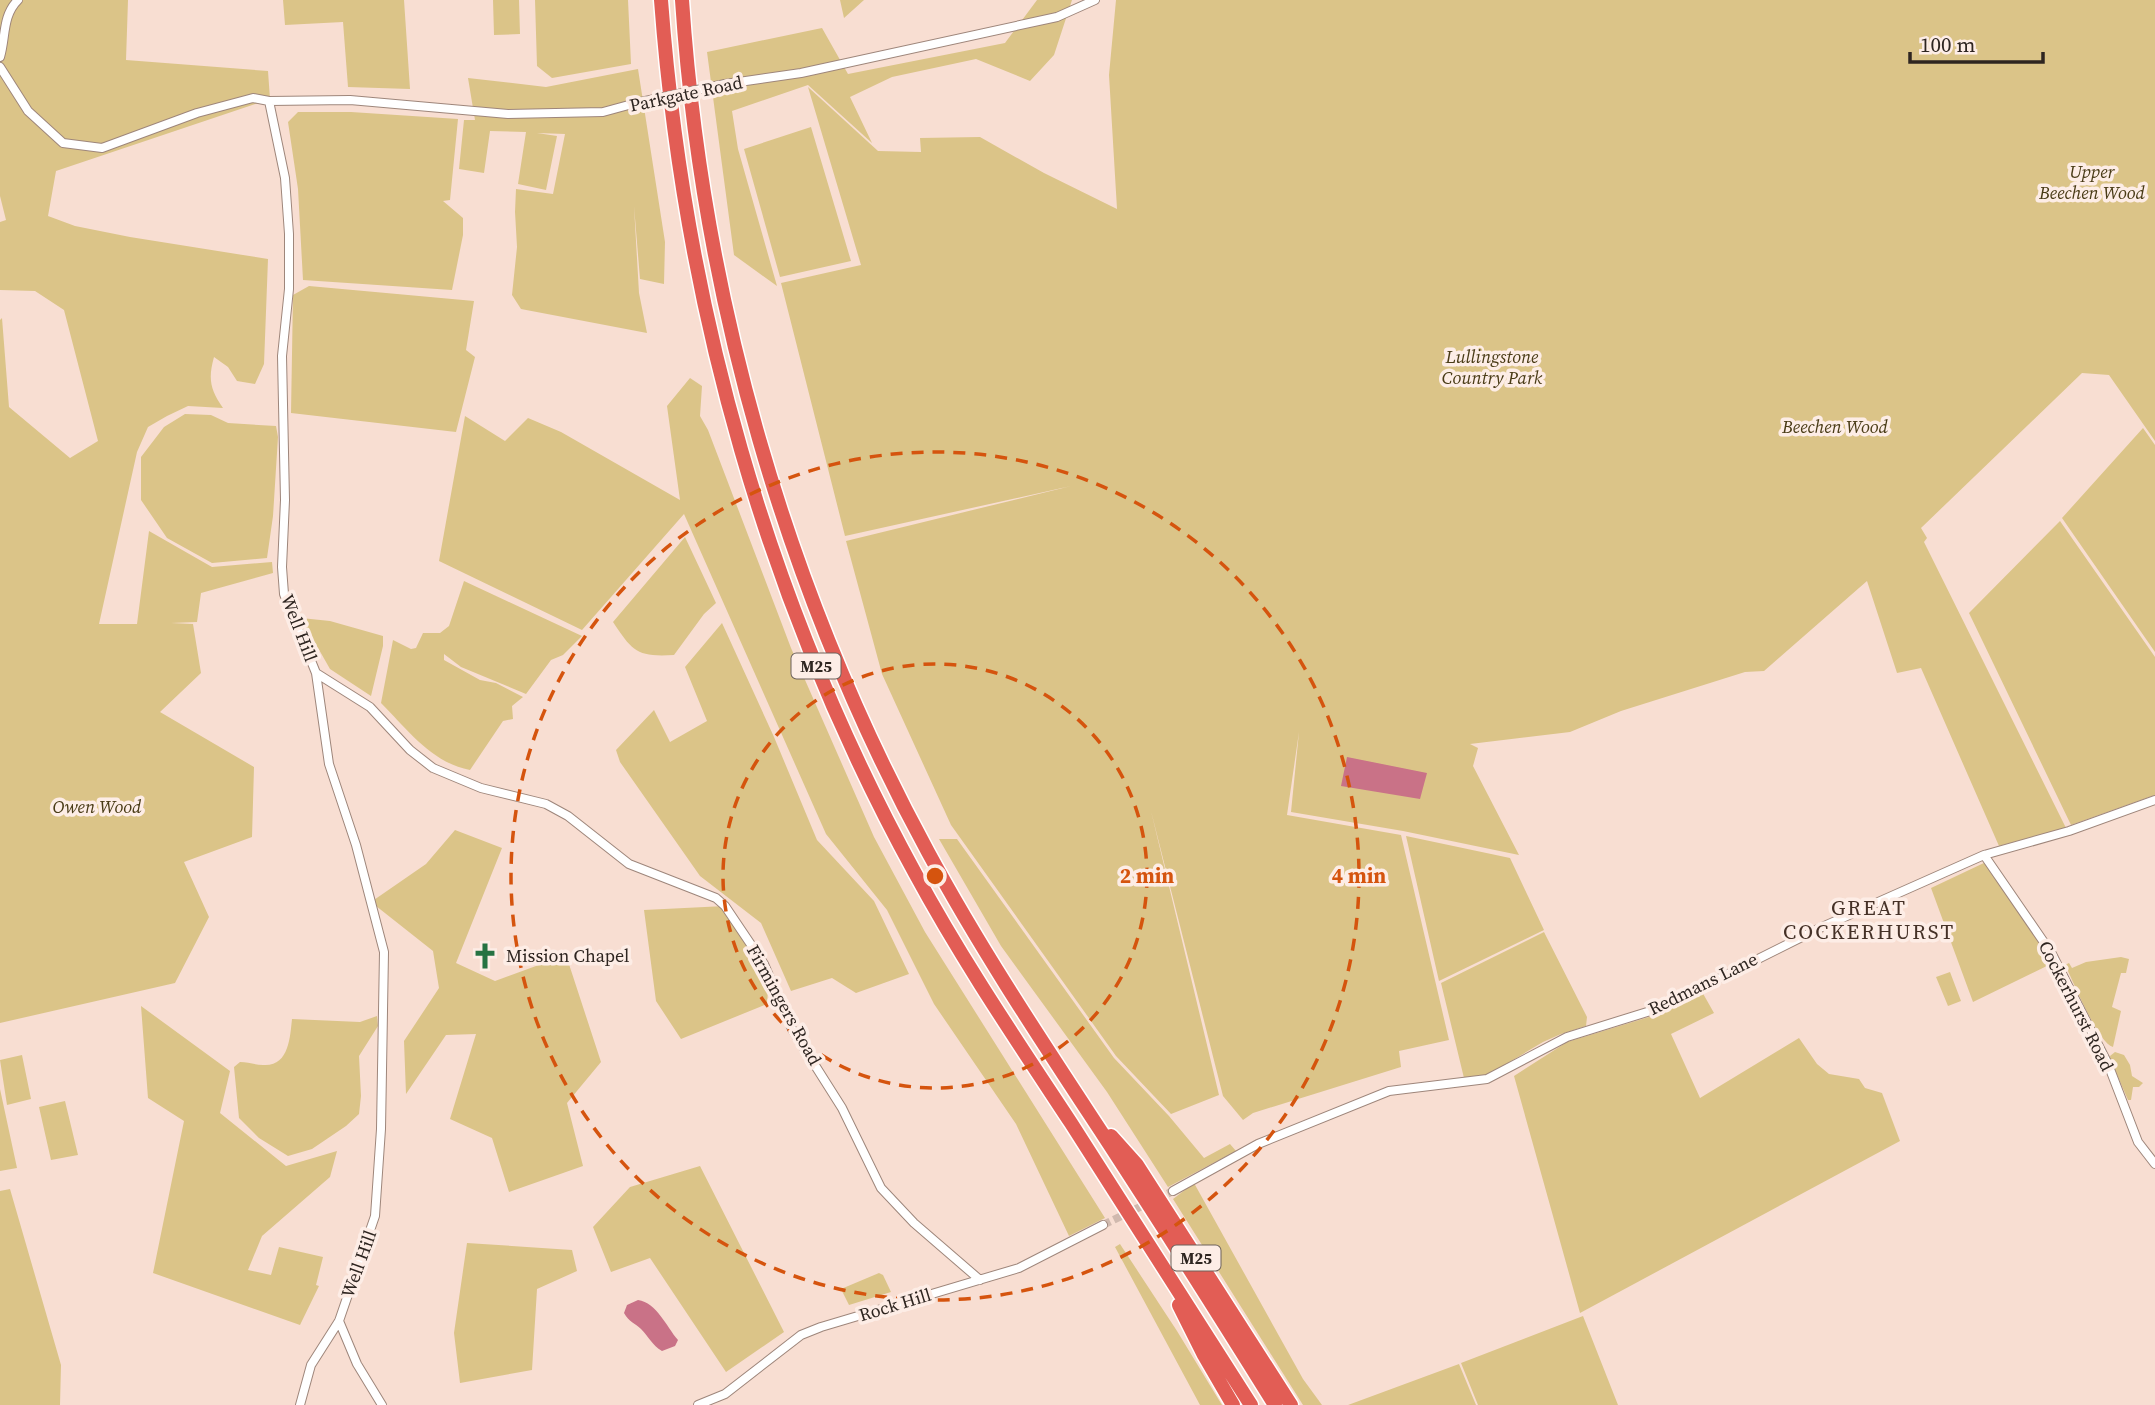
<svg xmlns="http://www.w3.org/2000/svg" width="2155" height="1405" viewBox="0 0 2155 1405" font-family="'Source Serif 4',serif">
	<rect width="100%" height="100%" fill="#f8ded2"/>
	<!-- green -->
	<path fill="#dbc488" d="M0,0H128L126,60L268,71L270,99L56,171L48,216L75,226L130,237L268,259L264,364L255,384L237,381L228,367L214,357C208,379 210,389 223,408L188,406L167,416L148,427L137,452L99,624H137L149,531L212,567L272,562L273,573L201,593L197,622L171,623L193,624L201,673L160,712L254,767L252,837L184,862L209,917L175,983L0,1023V320L2,318L9,407L70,458L98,441L64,310L35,291L0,290V222L6,220L0,196Z
		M283,0H404L410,89L348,87L343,22L285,25Z
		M493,0H519L520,34L494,35Z
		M535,0H628L631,64L552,78L537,66Z
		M840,0H864L844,18Z
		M1037,0H1072L1054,55L1030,81L976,59L892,77L850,97L872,143L808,85L732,111L738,149L777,286L734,255L707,52L822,28L848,74L1005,43Z
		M1116,0H2155V441L2109,375L2082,373L1921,528L1927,538L1924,542L2066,828L1999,846L1921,668L1897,673L1867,581L1764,671L1745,672L1621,711L1570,732L1470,744L1478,748L1473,766L1519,855L1403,831L1291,812L1299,732L1287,815L1401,835L1449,1040L1399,1051L1401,1067L1253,1113L1243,1120L1223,1096L1151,811L1219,1095L1171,1114L1116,1056L951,825L882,674L846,541L1071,486L845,536L781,283L861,265L808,87L878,151L921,152L920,138L980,137L1044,173L1117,209L1109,75Z
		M638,69L665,242L664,284L640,279L634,206L639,293L647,333L521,309L512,295L517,247L515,212L516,189L553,194L565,134L537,133L557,136L546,190L518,184L526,132L490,131L484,173L459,169L464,120H475L468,78L546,87Z
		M298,112H351L458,119L450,200L443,201L463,218V235L452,290L303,280L298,189L288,122Z
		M811,127L851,261L780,277L744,149Z
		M309,286L474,301L466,350L475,357L456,432L291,413L293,295Z
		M690,378L702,386L700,416L708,430L791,648L874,837L925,932L1105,1218L1069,1236L1016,1124L934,1004L887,910L826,834L684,514L582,630L439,561L465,416L505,441L528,418L561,432L680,500L667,406Z
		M185,414L211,415L228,423L276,426L278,437L273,516L267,558L212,563L167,538L141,500V457L164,427Z
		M2143,428L2155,445V652L2062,518Z
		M2060,521L2155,657V795L2071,825L1969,613Z
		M685,537L716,603L704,614L674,655C637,657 633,652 613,622Z
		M464,581L582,636L563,655L551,660L526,694L461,667L444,654V660L480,680L496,683L523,697L512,706L513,719L503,721L470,770C432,763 408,730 381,703L393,640L411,649L416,648L423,633H440L449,626Z
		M301,618L330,621L383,636V646L371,696L330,669Z
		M722,623L774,737L817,840L874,901L909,974L856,993L832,978L791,991L761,923L700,876L620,762L616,750L654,710L670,742L707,721L685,667Z
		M455,830L502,848L456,963L495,981L566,955L601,1062L567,1103L583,1166L509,1192L492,1138L450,1119L476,1034L446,1035L406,1094L404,1041L439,988L433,951L371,902L426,864Z
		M1406,836L1510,858L1544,930L1439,981Z
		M939,839H957L1114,1058L1169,1116L1204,1158L1230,1144L1236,1151L1168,1187L1107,1092L1001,946Z
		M1986,862L2053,963L1973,1002L1931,888Z
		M725,906L769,977L767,1004L681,1039L656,1001L644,910Z
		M1544,932L1587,1017L1586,1026L1561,1034L1543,1042L1486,1076L1464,1078L1441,983Z
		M2121,957L2129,959L2126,973H2121L2112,1007L2121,1011L2113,1047C2097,1042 2074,982 2065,965L2069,963L2072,968L2086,962Z
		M1950,972L1961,1001L1948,1006L1936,977Z
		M1701,990L1714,1013L1671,1034L1700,1098L1799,1038L1817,1064L1829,1074L1859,1079L1865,1088L1882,1093L1900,1141L1580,1313L1514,1076L1567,1042L1662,1013Z
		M141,1006L230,1071L220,1113L286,1166L337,1151L330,1177L262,1236L248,1270L271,1275L279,1247L323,1257L316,1285L319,1286L300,1325L153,1273L184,1121L148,1098Z
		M377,1016L378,1026L359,1056L361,1096L359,1114L346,1126L312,1149L288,1156L259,1138L239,1118L234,1067L240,1062C248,1062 255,1065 263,1065C289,1067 290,1037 292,1019L360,1022Z
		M2115,1052L2124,1055L2130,1065L2132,1076L2143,1083L2139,1087H2133L2131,1100H2128L2111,1061L2110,1056Z
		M22,1055L31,1099L7,1105L0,1060Z
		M0,1089L17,1168L0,1171Z
		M65,1101L78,1155L51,1160L39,1107Z
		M700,1166L784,1332L726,1372L650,1258L611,1272L593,1227L630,1187Z
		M1194,1183L1303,1379L1322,1405H1303L1173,1199Z
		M10,1189L61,1365L60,1405H0V1191Z
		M467,1243L572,1250L577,1271L537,1289L532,1370L460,1383L454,1333Z
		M1120,1244L1177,1331L1222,1405H1200L1115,1247Z
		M879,1273L883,1275L891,1292L849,1305L841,1289Z
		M1583,1316L1618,1405H1478L1461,1363Z
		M1459,1364L1476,1405H1348Z"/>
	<!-- water -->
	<path fill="#c97287" d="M1347,757L1427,773L1420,799L1341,786Z
		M638,1300C657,1303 666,1326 678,1340L675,1346L662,1351C652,1345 649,1337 641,1329C635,1323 629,1322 624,1313L627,1305Z"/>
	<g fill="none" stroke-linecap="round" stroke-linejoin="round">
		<!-- minor-tunnel -->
		<path stroke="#d0b9ae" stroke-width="8" stroke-dasharray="8 4" stroke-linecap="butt" d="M1103,1225L1173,1191"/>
		<!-- minor casing -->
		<g stroke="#9e867b" stroke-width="10">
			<path id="minor" d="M0,57C6,37 2,16 18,0
				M0,67L28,111L63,143L102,148L197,113L253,98L269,101L285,178L289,234V289L282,356L285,500L282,567L284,594L316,673L329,764L356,845L384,952L381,1129L375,1216L339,1321L311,1365L300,1405
				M725,84L801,73L1057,17L1095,0
				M269,101L350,100L508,114L603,112L636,103
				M316,673L370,707L410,750L433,768L481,788L546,804L568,816L629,864L716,898L725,906L764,964L792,1029L842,1108L881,1188L914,1223L980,1280
				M1984,855L2052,954L2108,1064L2138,1142L2155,1164
				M1173,1191L1258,1144L1389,1091L1487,1079L1567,1037L1660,1008L1822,927L1984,855L2069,831L2155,800
				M339,1321L357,1364L382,1405
				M698,1405L725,1394L801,1335L821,1327L1019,1268L1103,1225"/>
		</g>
		<!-- motorway casing -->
		<g stroke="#fff" stroke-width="17">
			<path id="motorway" d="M661,0C684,306 767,603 915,873C962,960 1017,1041 1071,1123C1132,1217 1192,1311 1251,1405
				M682,0C702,297 786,591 928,852C981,950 1043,1043 1104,1136C1162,1225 1219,1315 1275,1405
				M1111,1136L1137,1165L1291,1405
				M1179,1305L1204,1355L1233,1405"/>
		</g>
		<!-- minor -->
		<use href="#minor" stroke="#fff" stroke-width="8"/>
		<!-- motorway -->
		<use href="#motorway" stroke="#e25d55" stroke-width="14"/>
		<!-- minor-bridge casing -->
		<g stroke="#9e867b" stroke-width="10" stroke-linecap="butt">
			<path id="minor-bridge" d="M636,103L725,84"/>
		</g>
		<!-- minor-bridge -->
		<use href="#minor-bridge" stroke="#fff" stroke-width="8"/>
	</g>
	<!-- distance rings -->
	<g fill="none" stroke="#d5540e" stroke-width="3.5" stroke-dasharray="12 9">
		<circle cx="935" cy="876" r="212"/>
		<circle cx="935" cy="876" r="424"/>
	</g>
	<!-- icons -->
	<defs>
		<g id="church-bare" transform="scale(2.1)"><path d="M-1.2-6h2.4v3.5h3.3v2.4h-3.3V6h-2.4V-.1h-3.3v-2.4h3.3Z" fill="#267343" stroke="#fdede6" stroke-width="2.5" paint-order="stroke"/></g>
	</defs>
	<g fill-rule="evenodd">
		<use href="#church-bare" x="485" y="956"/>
	</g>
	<g text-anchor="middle" stroke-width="7" stroke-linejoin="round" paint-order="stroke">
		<!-- shield labels -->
		<g fill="#fdede6" stroke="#6c615b" stroke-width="2">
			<rect x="791.5" y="653.5" width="49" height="25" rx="5"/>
			<rect x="1171.5" y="1245.5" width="49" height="25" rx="5"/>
		</g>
		<g font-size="16" font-weight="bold" fill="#2e2520">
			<text x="816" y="672">M25</text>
			<text x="1196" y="1264">M25</text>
		</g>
		<!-- street labels -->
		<g font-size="18" fill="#2e2520" stroke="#fdede6">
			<text transform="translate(686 94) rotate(-12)" y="6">Parkgate Road</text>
			<text transform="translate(299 628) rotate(69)" y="6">Well Hill</text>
			<text transform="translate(1703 984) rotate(-26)" y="6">Redmans Lane</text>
			<text transform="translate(784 1005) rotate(61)" y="6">Firmingers Road</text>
			<text transform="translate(2076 1006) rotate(63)" y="6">Cockerhurst Road</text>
			<text transform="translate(359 1264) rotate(-70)" y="6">Well Hill</text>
			<text transform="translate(895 1305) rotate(-17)" y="6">Rock Hill</text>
		</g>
		<!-- park labels -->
		<g font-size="18" font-style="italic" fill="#493b16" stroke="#fdede6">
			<text x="2092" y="178">Upper<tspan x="2092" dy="21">Beechen Wood</tspan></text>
			<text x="1492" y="363">Lullingstone<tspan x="1492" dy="21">Country Park</tspan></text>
			<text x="1835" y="433">Beechen Wood</text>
			<text x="97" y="813">Owen Wood</text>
		</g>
		<!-- poi labels -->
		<g font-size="18" fill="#2e2520" stroke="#fdede6" text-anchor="start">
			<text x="506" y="962">Mission Chapel</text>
		</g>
		<!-- quarter labels -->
		<g font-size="21" letter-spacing="2" fill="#453127" stroke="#fdede6">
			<text x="1869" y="915">GREAT<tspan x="1869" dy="24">COCKERHURST</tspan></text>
		</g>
	</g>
	<circle cx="935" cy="876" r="10" fill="#d5540e" stroke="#fdede6" stroke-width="3.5"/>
	<g font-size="21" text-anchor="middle" font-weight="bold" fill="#d5540e" stroke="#fdede6" stroke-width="7" stroke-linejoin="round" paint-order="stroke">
		<text x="1147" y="883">2 min</text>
		<text x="1359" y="883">4 min</text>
	</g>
	<!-- scale -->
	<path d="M1910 52v10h133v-10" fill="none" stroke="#2e2520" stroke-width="3.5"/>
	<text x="1920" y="52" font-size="21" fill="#2e2520" stroke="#fdede6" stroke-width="5" paint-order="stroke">100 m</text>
</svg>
